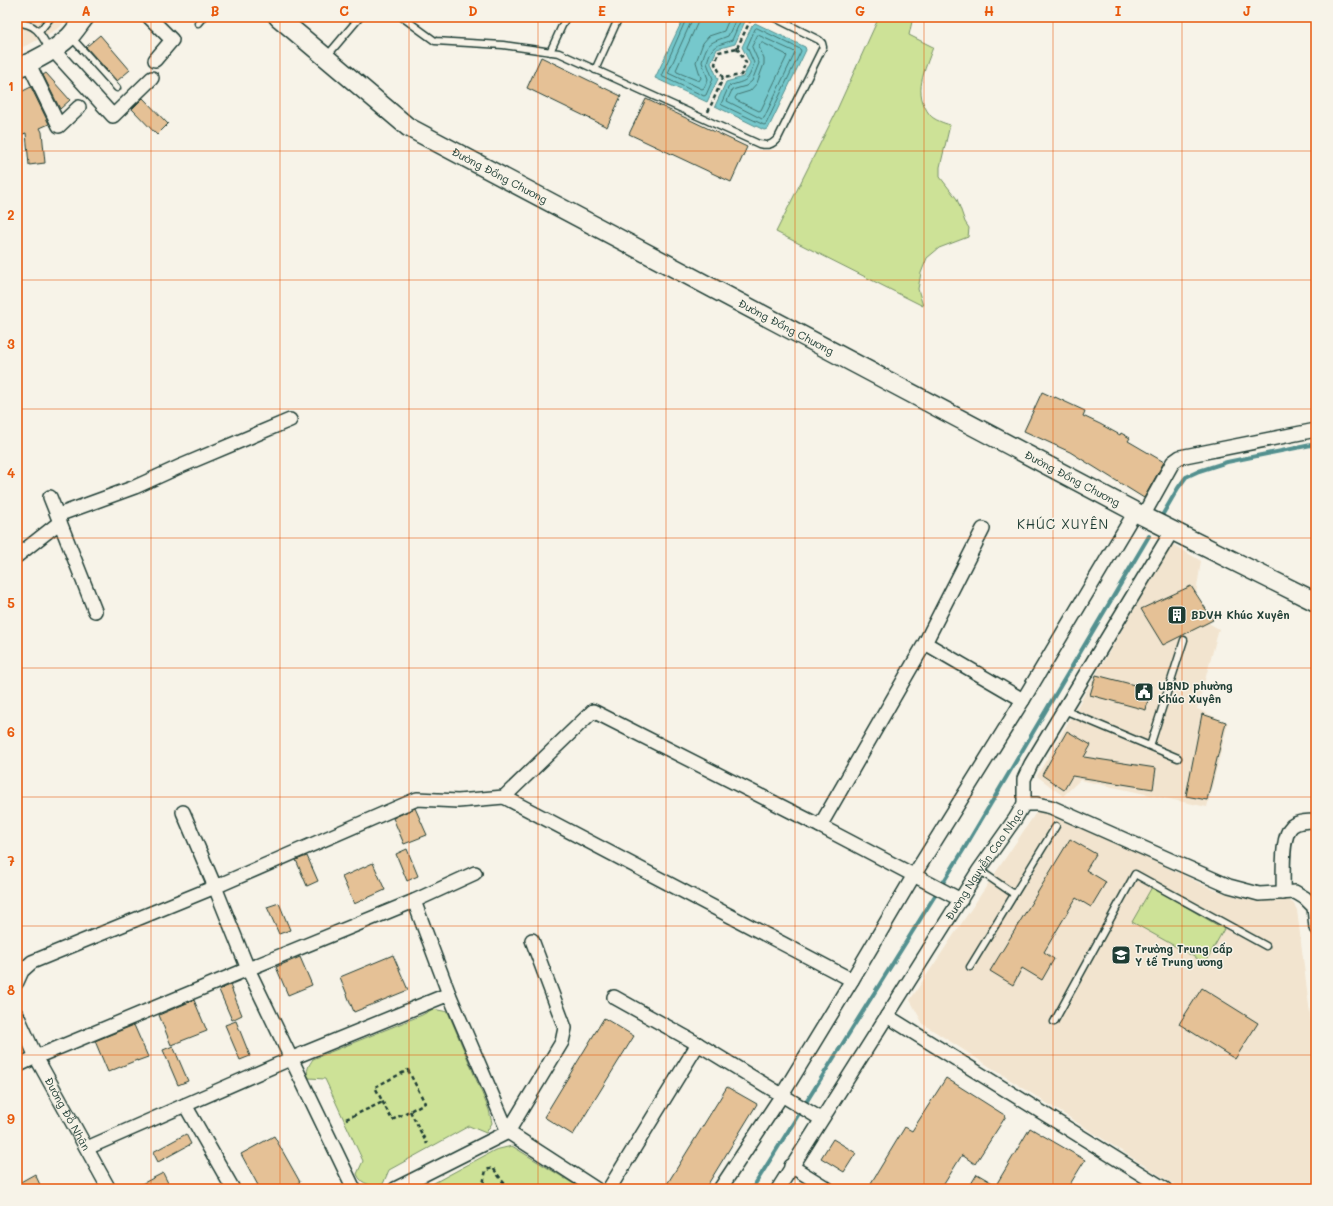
<svg xmlns="http://www.w3.org/2000/svg" width="1333" height="1206" viewBox="0 0 1333 1206" font-family="Mali,sans-serif">
	<rect width="100%" height="100%" fill="#f7f3e8"/>
	<filter id="ink" filterUnits="userSpaceOnUse"><feTurbulence type="fractalNoise" baseFrequency=".025" numOctaves="2"/><feDisplacementMap in="SourceGraphic" scale="8" xChannelSelector="R" yChannelSelector="G"/><feConvolveMatrix kernelMatrix="1 2 1 2 8 2 1 2 1" color-interpolation-filters="sRGB"/></filter>
	<g filter="url(#ink)">
		<!-- built -->
		<path fill="#f2e4cf" d="M17,17H69L59,28L30,44L17,49Z
			M1172,544L1201,561L1193,614L1219,629L1197,709L1228,723L1207,807L1080,780L1063,796L1037,776Z
			M1045,809L1212,889L1238,897L1267,900L1283,899L1289,900L1294,904L1297,910L1316,1062V1189H1181L923,1024L910,1000L1037,811Z"/>
		<!-- green -->
		<path fill="#cde297" stroke="#769066" d="M879,17H913L909,35L933,47C925,71 912,92 930,115C934,120 944,123 950,125L940,167V177L957,199L965,222L969,228L968,237L939,248L927,258L921,273L918,289L923,306L776,232L835,114Z
			M1152,887L1224,929L1205,963L1132,922Z
			M433,1009L448,1012L489,1110L492,1123L486,1133L469,1126L389,1170L383,1184C374,1187 361,1185 357,1174L363,1161L325,1079L309,1078C305,1071 309,1065 313,1059L422,1015Z
			M512,1146L582,1189H423L495,1150Z"/>
		<!-- water -->
		<path fill="#76c8cc" stroke="#53908f" d="M684,17H742L746,19L735,44L717,49L711,63L718,79L707,102L655,78Z
			M755,23L805,47L806,50L768,129L764,130L715,106L726,82L743,77L750,63L742,47L752,26Z"/>
		<g fill="none" stroke-linecap="round" stroke-linejoin="round">
			<!-- shore -->
			<path stroke="#427571" stroke-width="1" d="M687,17L661,76L704,96L706,95L713,79L707,63C712,43 716,47 732,40L742,17
				M692,17L691,22L668,73L702,89L704,88L708,79L702,62C707,41 711,43 728,36L737,17
				M698,17L697,24L676,70L677,72L699,81L701,78L696,62L703,43L709,36L724,31L730,17
				M757,28L800,49L801,51L766,124L764,125L722,105L721,104L729,86C746,80 748,83 754,63L747,47L755,29Z
				M758,35L793,51L795,53L764,118L762,119L727,101L732,90L746,86L752,81L759,63L752,47Z
				M763,43L785,54L787,56L761,110L759,111L736,100L735,98L737,95L750,91L757,83L764,64V58L759,47L760,44Z"/>
			<!-- stream -->
			<path stroke="#53908f" stroke-width="4" d="M1160,519L1178,488L1186,477L1199,471L1227,462L1316,444
				M752,1189L964,849L1149,536"/>
		</g>
		<!-- building -->
		<path fill="#e5c196" stroke="#1f3d34" d="M100,35L130,70L117,81L86,47Z
			M541,57L621,96L607,127L527,88Z
			M46,73L70,100L60,109L43,75Z
			M31,87L49,124L40,128L42,132L45,163L29,165L26,133L17,136V94Z
			M143,98L168,124L157,135L132,109Z
			M646,99L747,147L731,182L629,134Z
			M1042,392L1055,398V397L1085,411L1083,416L1100,424L1120,435L1121,433L1130,438L1128,441L1164,462L1144,498L1070,452L1024,431Z
			M1191,586L1213,620L1163,645L1141,609Z
			M1096,675L1150,689L1146,710L1090,695Z
			M1202,714L1226,722L1207,800L1186,796Z
			M1067,731L1091,745L1084,757L1156,768L1153,789L1072,776L1064,790L1042,775Z
			M415,808L427,835L404,844L393,818Z
			M1070,839L1096,854L1086,870L1106,882L1091,907L1076,898L1044,952L1054,959L1042,980L1022,968L1013,985L990,971Z
			M407,849L418,876L407,881L396,854Z
			M307,856L318,881L307,886L296,860Z
			M373,863L385,890L354,904L342,877Z
			M279,903L290,930L279,934L267,907Z
			M393,955L408,990L354,1012L340,977Z
			M300,957L312,985L288,995L276,967Z
			M230,985L242,1015L232,1020L219,990Z
			M1202,988L1258,1023L1235,1059L1179,1024Z
			M194,1000L207,1031L171,1045L159,1015Z
			M604,1018L634,1036L573,1135L544,1117Z
			M236,1021L250,1056L240,1060L225,1025Z
			M134,1025L148,1057L137,1061V1060L108,1072L95,1041Z
			M173,1046L188,1081L178,1085L163,1050Z
			M946,1078L1006,1116L975,1164L962,1155L941,1189H881L871,1183L905,1127L912,1131Z
			M727,1087L757,1104L705,1189H664Z
			M1030,1128L1085,1160L1067,1189H968L977,1174L996,1185Z
			M186,1134L191,1144L158,1162L153,1152Z
			M274,1136L300,1182L287,1189H260L241,1154Z
			M833,1139L856,1153L844,1172L821,1158Z
			M163,1173L171,1189H132Z
			M35,1174L42,1189H17V1184Z"/>
		<g fill="none" stroke-linecap="round" stroke-linejoin="round">
			<!-- lane casing -->
			<g stroke="#1f3d34" stroke-width="9">
				<path id="lane" d="M402,17L435,41L503,45L559,53L759,144C768,146 772,145 778,138L823,47L822,43L819,40L773,17
					M17,23C36,23 41,34 49,49
					M198,23L203,17
					M39,32L51,17
					M71,37L117,88
					M550,52L566,17
					M327,56L360,17
					M595,70L619,17
					M1064,710L1178,758
					M1150,746L1184,640
					M979,870L1014,894
					M970,967L1056,826
					M1054,1022L1135,874L1266,946"/>
			</g>
			<!-- street casing -->
			<g stroke="#1f3d34" stroke-width="16">
				<g id="street">
					<path d="M149,17L172,40L155,60"/>
					<path d="M52,49L113,116L152,78"/>
					<path d="M29,64L59,126L79,107"/>
					<path d="M50,497L95,611"/>
					<path d="M58,515L135,487L181,466L290,420"/>
					<path d="M1143,516L1173,462L1180,457L1316,430"/>
					<path d="M17,556L60,522"/>
					<path d="M925,643L1023,700"/>
					<path d="M1024,804H1037L1051,807L1229,886L1259,894L1295,892L1305,898L1314,907L1316,928"/>
					<path d="M820,826L961,900"/>
					<path d="M1283,893C1284,877 1280,837 1292,826C1298,821 1309,821 1316,821"/>
					<path d="M414,901L449,994L508,1132L596,1189"/>
					<path d="M852,980L504,797L593,711L820,826L925,643L983,529"/>
					<path d="M17,982L22,971L32,962L215,887L183,812"/>
					<path d="M614,997L698,1044L821,1119"/>
					<path d="M17,1015L36,1057L248,969L414,901L475,873"/>
					<path d="M887,1016L1165,1189"/>
					<path id="s1" d="M17,1066L36,1057L109,1189"/>
					<path d="M185,1105L233,1189"/>
					<path d="M87,1148L290,1059L449,994"/>
					<path d="M791,1166L828,1189"/>
					<path d="M354,1189L248,969L215,887L417,799L458,801L504,797"/>
					<path d="M395,1189L508,1132L562,1042L565,1028L532,940"/>
					<path d="M609,1189L698,1044"/>
					<path d="M720,1189L782,1095L852,980L914,875L1023,700L1135,512"/>
					<path id="s2" d="M778,1189L979,870L1015,819L1024,804V779L1031,764L1172,531"/>
				</g>
			</g>
			<!-- secondary casing -->
			<g stroke="#1f3d34" stroke-width="21">
				<g id="secondary">
					<path id="s3" d="M278,17L408,127L1143,516L1316,602"/>
					<path d="M17,68C35,61 54,51 69,37C75,31 79,24 85,17"/>
				</g>
			</g>
			<!-- path -->
			<path stroke="#1f3d34" stroke-width="2.5" stroke-dasharray="4 3" stroke-linecap="butt" d="M737,48L746,63L741,75L723,78L715,64L719,52Z
				M737,48L752,17
				M708,112L723,78
				M408,1070L425,1103L392,1120L375,1087Z
				M410,1111L427,1144
				M346,1119L383,1102
				M482,1189L486,1170L493,1168L503,1182L511,1189"/>
			<!-- lane -->
			<use href="#lane" stroke="#f7f3e8" stroke-width="6"/>
			<!-- street -->
			<use href="#street" stroke="#f7f3e8" stroke-width="13"/>
			<!-- secondary -->
			<use href="#secondary" stroke="#f7f3e8" stroke-width="18"/>
		</g>
	</g>
	<!-- grid -->
	<path fill="none" stroke="#e8590c" stroke-width="1" stroke-opacity="0.55" d="M151,17V1189M280,17V1189M409,17V1189M538,17V1189M666,17V1189M795,17V1189M924,17V1189M1053,17V1189M1182,17V1189M17,151H1316M17,280H1316M17,409H1316M17,538H1316M17,668H1316M17,797H1316M17,926H1316M17,1055H1316"/>
	<!-- icons -->
	<defs>
		<g id="building-square" transform="scale(1)"><rect x="-9" y="-9" width="18" height="18" rx="4" fill="#1f3d34" stroke="#f7f3e8"/><path d="M-4-6H4V6H1V3H-1V6H-4ZM-2.5-4.3h1.7v1.8h-1.7ZM.8-4.3h1.7v1.8H.8ZM-2.5-1h1.7V.8h-1.7ZM.8-1h1.7V.8H.8Z" fill="#fff"/></g>
		<g id="civic-square" transform="scale(1)"><rect x="-9" y="-9" width="18" height="18" rx="4" fill="#1f3d34" stroke="#f7f3e8"/><path d="M-.6-6.5H3V-4.5H.6V-3L4-1V1h2V6H-6V1h2V-1L-.6-3ZM-1.2 2.5V6h2.4V2.5Z" fill="#fff"/></g>
		<g id="university-square" transform="scale(1)"><rect x="-9" y="-9" width="18" height="18" rx="4" fill="#1f3d34" stroke="#f7f3e8"/><path d="M0-5L7-2L0 1L-7-2ZM-4 1L0 2.5L4 1V4Q0 6-4 4Z" fill="#fff"/></g>
	</defs>
	<g fill-rule="evenodd">
		<use href="#building-square" x="1177" y="615"/>
		<use href="#civic-square" x="1144" y="692"/>
		<use href="#university-square" x="1121" y="955"/>
	</g>
	<g text-anchor="middle" stroke-width="3" stroke-linejoin="round" paint-order="stroke">
		<!-- street labels -->
		<g font-size="11" fill="#1f3d34" stroke="#f7f3e8">
			<text dy="4" stroke="none"><textPath href="#s3" startOffset="274">Đường Đồng Chương</textPath></text>
			<text dy="4" stroke="none"><textPath href="#s3" startOffset="598">Đường Đồng Chương</textPath></text>
			<text dy="4" stroke="none"><textPath href="#s3" startOffset="922">Đường Đồng Chương</textPath></text>
			<text dy="4" stroke="none"><textPath href="#s2" startOffset="385">Đường Nguyễn Cao Nhạc</textPath></text>
			<text dy="4" stroke="none"><textPath href="#s1" startOffset="86">Đường Đỗ Nhân</textPath></text>
		</g>
		<!-- poi labels -->
		<g font-size="11" font-weight="bold" fill="#1f3d34" stroke="#f7f3e8" text-anchor="start">
			<text x="1191" y="619">BDVH Khúc Xuyên</text>
			<text x="1158" y="690">UBND phường<tspan x="1158" dy="13">Khúc Xuyên</tspan></text>
			<text x="1135" y="953">Trường Trung cấp<tspan x="1135" dy="13">Y tế Trung ương</tspan></text>
		</g>
		<!-- quarter labels -->
		<g font-size="13" letter-spacing="1" fill="#1f3d34" stroke="#f7f3e8">
			<text x="1063" y="529">KHÚC XUYÊN</text>
		</g>
	</g>
	<!-- margin -->
	<rect width="1333" height="1206" fill="none" stroke="#f7f3e8" stroke-width="44"/>
	<rect x="22" y="22" width="1289" height="1162" fill="none" stroke="#e8590c" stroke-width="1.5"/>
	<g font-size="13" text-anchor="middle" font-weight="bold" fill="#e8590c">
		<text x="86" y="16">A</text>
		<text x="215" y="16">B</text>
		<text x="344" y="16">C</text>
		<text x="473" y="16">D</text>
		<text x="602" y="16">E</text>
		<text x="731" y="16">F</text>
		<text x="860" y="16">G</text>
		<text x="989" y="16">H</text>
		<text x="1118" y="16">I</text>
		<text x="1247" y="16">J</text>
		<text x="11" y="91">1</text>
		<text x="11" y="220">2</text>
		<text x="11" y="349">3</text>
		<text x="11" y="478">4</text>
		<text x="11" y="608">5</text>
		<text x="11" y="737">6</text>
		<text x="11" y="866">7</text>
		<text x="11" y="995">8</text>
		<text x="11" y="1124">9</text>
	</g>
</svg>
